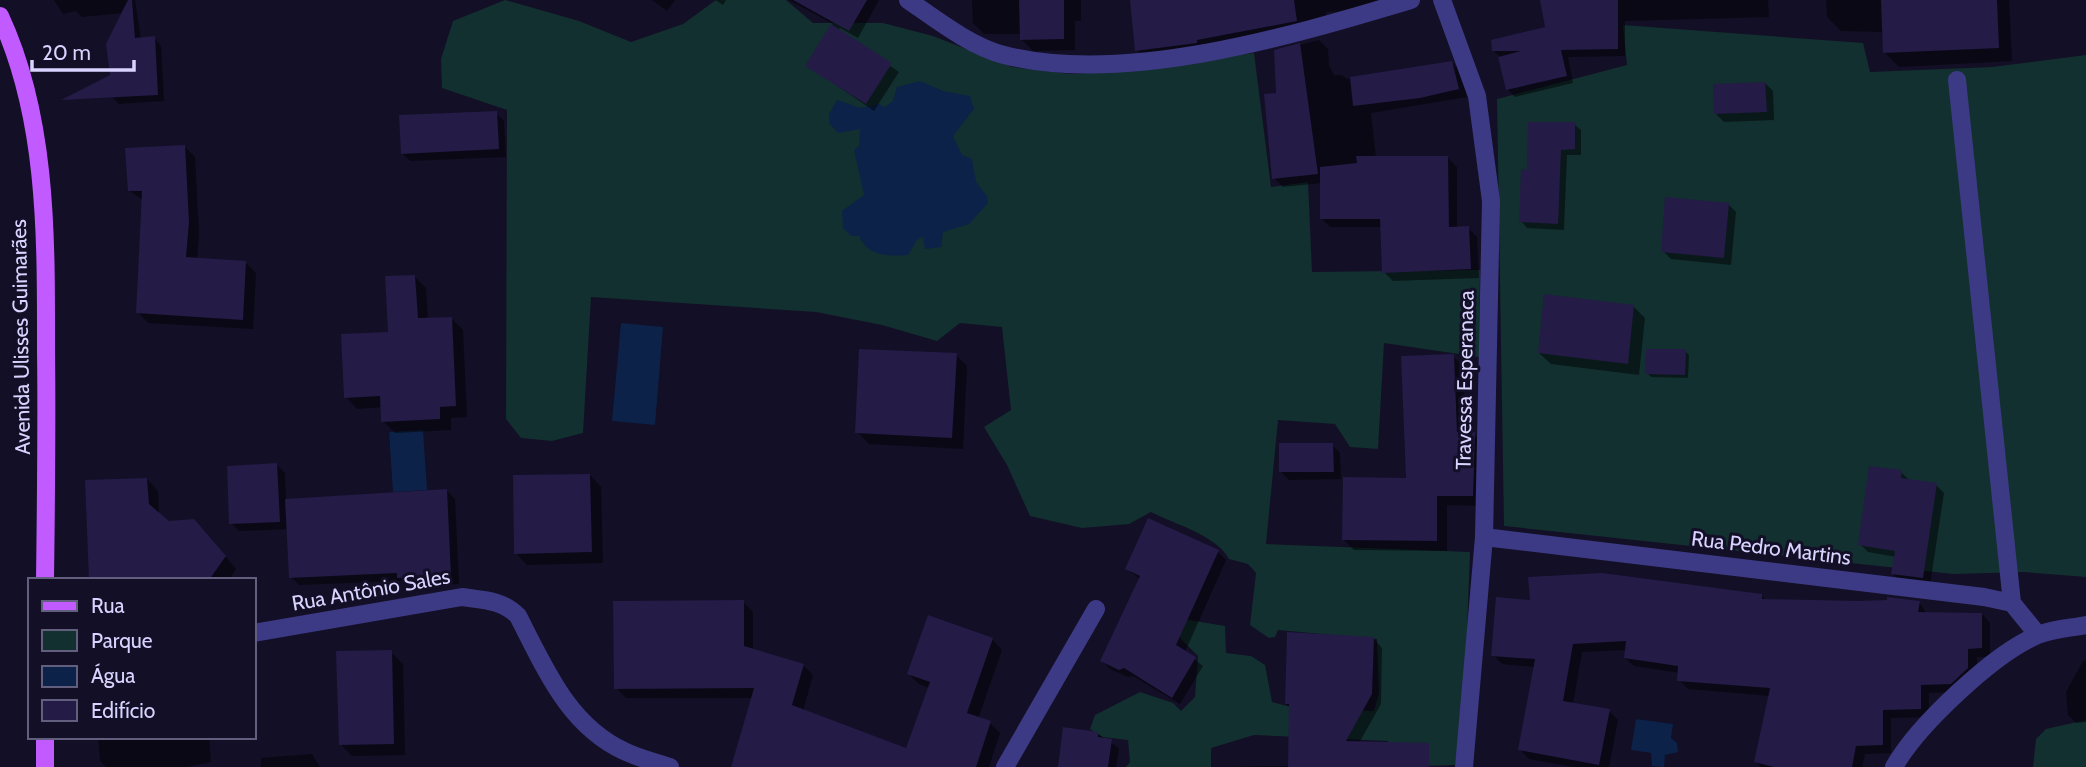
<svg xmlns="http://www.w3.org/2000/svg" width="2086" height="767" viewBox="0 0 2086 767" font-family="Cabin,sans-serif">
	<rect width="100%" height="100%" fill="#130f26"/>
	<!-- green -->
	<path fill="#12302f" d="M505,0L579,21L631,42L683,24L716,0H786L813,23H883L933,36L1012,67L1071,74L1146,69L1254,53L1271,187L1308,182L1312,272L1480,270L1479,357L1384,343L1378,449L1350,447L1335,424L1278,420L1266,544L1470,552L1464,712L1455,765L1399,767L1388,741L1254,735L1211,748V767H1126L1130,762L1128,740L1102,737L1090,729L1095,715L1140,692L1173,703L1181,711L1195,697L1198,656L1178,636L1183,619L1225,626L1226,653L1251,656L1265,665L1272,702L1291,707L1374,711L1379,693L1377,639L1278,630L1275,637L1269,638L1250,625L1256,573L1248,564L1229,559C1216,535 1174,524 1151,512L1129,524L1082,528L1030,516L1007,465L984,427L1011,410L1002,327L960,323L937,341L882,325L816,312L591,297L583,433L552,441L521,438L506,419L507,110L442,88L441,59L453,21Z
		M1623,25L1863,43L1870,72L1992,67L2086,55V577L2024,572L1953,574L1504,526L1497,99L1627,65Z
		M2086,720V767H2033L2036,739L2046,729Z"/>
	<!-- water -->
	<path fill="#0c2248" d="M920,81L943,91L970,96L974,109L953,136L962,155L972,159L976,182L987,196L988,203L969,224L943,232L941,247L925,249L923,237L917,240L908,255C888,256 868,257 859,236H851L843,228L842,211L864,195L854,150L859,146L860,129L838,133L829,123V114L837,100L860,108L879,104L885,107L893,101L897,87Z
		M621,323L663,327L655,425L612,421Z
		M423,430L427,490L393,492L389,432Z
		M1636,719L1673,724L1671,738L1677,743L1678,752L1665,755L1664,767L1652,766L1651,753L1631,750Z"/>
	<!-- shadow -->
	<path fill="#0007" d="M54,0H135L141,39L154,38L161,46L164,101L119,104L111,96L108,44L123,13L82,17L76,11L63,14Z
		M652,0H675L667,11Z
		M715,0H726L723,5Z
		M789,0H879L858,38L840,28L838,30L899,72L874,111L807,65L833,24Z
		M972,0H1081V21H1075V50L1033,51L1021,39V34H984L973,23Z
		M1132,0H1394L1374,10L1326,12V23L1146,59L1137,50Z
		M1542,0H1768L1769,17L1625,21V56L1568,57L1573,83L1515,97L1507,89L1500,57L1494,51L1547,28Z
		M1826,0H2009L2012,61L1899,67L1885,53L1884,32L1841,31L1827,17Z
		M1319,40L1328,49L1329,66L1334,75H1342L1347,79L1452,63L1461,72L1467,97L1371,113L1376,158H1448L1457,167V229L1468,228L1477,237L1479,278L1393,281L1384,272L1382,227H1330L1321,218V183L1283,187L1274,178L1278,94L1276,51Z
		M1765,83L1773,91L1774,120L1724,122L1716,114Z
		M496,113L504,121L506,157L410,161L402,153Z
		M1574,124L1581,130V155H1567L1564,230L1527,228L1521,221L1529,171Z
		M184,146L195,157L199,233L197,260L246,263L256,273L253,329L148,323L138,312L144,201L130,191Z
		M1728,204L1736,212L1731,265L1671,259L1663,251Z
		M415,277L426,288L428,320L451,318L463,330L467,417L451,418V430L395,433L383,421V407L357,409L346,397L390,334Z
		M1634,307L1645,318L1639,375L1551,364L1539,353Z
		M1685,351L1689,355L1688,378L1651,377L1647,373Z
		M956,355L967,366L963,449L869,444L857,432Z
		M1453,356L1463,366L1466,434H1474L1484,444L1483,506L1447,505V551L1354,550L1344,540L1408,479Z
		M1332,445L1340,453L1341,479L1289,480L1281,472Z
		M277,465L285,473L286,501L447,491L455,499L459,584L407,586L402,581L299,585L291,577L289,529L239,531L231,523Z
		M1901,472L1909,480L1936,485L1944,493L1930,585L1901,582L1893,574L1896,557L1868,552L1860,544Z
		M590,475L601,487L603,563L527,565L516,553Z
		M147,479L158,491L159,515L168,523L206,533L236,569L229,580H91Z
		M1218,552L1226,560L1185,652L1203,666L1180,704L1133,676L1128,677L1110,669L1102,661L1140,579L1127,569Z
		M1762,596L1766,601L1919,602L1927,614H1982L1990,623V657H1977V677L1960,692L1929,693V717L1891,718V753L1865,754L1862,767H1761L1756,762L1770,696L1688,689L1679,680L1680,673L1634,666L1625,658L1626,650L1582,652L1573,704L1609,711L1618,720L1609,767H1573L1529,759L1520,750L1535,667L1502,664L1493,655L1532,602Z
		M743,602L753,612V651L803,665L813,675L803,711L907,750L930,688L919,684L909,674L992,639L1002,650L978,719L990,723L1000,733L989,767H733L753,698H626L616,688Z
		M1373,638L1382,648L1381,704L1359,743L1401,767H1230L1290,766V707L1286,704Z
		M391,652L403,664L405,755L352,756L341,745Z
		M2086,660V722L2076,723L2068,715L2066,692L2083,661Z
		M1097,733L1119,748L1116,767H1060Z
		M98,737H209L211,762L186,767H106L100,761Z
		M312,754L320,767H261V758Z"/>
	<!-- building -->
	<path fill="#241b47" d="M128,0H132L135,38L155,36L158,95L61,100L110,75L106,44Z
		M793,0H867L849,31Z
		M1019,0H1064V39L1020,40Z
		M1130,0H1294L1297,21L1197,40V43L1135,51Z
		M1540,0H1618V49L1561,50L1567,76L1506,90L1498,57L1521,51H1492L1491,40L1545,27Z
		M1881,0H1997L1999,48L1883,53Z
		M831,24L892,63L866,104L805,66Z
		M1300,43L1318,174L1272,179L1264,94L1276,93L1274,50Z
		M1452,61L1459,89L1420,98L1353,106L1350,77Z
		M1765,82L1767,112L1714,114L1713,84Z
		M497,111L499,149L401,154L399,115Z
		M1528,122H1575V149L1561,150L1558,224L1519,222L1521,169L1527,170Z
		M185,145L189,222L186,257L246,261L243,320L136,313L142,191H128L125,148Z
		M1356,156H1448L1449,227L1469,226L1471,269L1382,273L1380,219H1320V167L1357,163Z
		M1665,197L1729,203L1724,258L1661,252Z
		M415,275L418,318L452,317L456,406L440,407V419L381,422L380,396L344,398L341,334L388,332L385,276Z
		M1544,294L1634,305L1628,364L1538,353Z
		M859,349L957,353L952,438L855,433Z
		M1646,349H1686L1685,375L1645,374Z
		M1454,354L1457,432H1475L1473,496H1437V541L1342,540L1343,477L1406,478L1401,356Z
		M1279,443H1333L1334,472H1279Z
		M277,463L280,522L229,524L227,466Z
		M1869,466L1902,470L1901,478L1937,483L1923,578L1891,574L1895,551L1858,545Z
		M590,474L592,552L514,554L513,475Z
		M147,478L149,504L169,521L194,519L226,556L209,580H89L85,480Z
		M447,489L451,576L397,578V573L289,578L285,499Z
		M1148,518L1219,550L1176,645L1196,657L1172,698L1124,668L1119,670L1100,661L1140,576L1125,569Z
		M1602,573L1762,594V599L1858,601L1887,600V597L1920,601L1918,612L1982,613V648L1968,649V668L1951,684L1921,685V709L1883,710V745L1856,746L1852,767H1774L1754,762L1770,688L1677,681L1678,666L1624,658L1626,641L1573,644L1563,701L1610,709L1599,765L1518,750L1535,659L1491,656L1496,597L1530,600L1528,577Z
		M744,600V646L804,664L792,705L906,748L930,682L907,674L928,615L993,638L967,713L991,721L976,767H731L754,688L614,689L613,601Z
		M1287,632L1374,637L1372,694L1346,741L1429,743V767H1288L1289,704H1285Z
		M392,650L394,744L339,745L336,651Z
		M1063,727L1098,732V737L1112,739L1108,767H1058Z"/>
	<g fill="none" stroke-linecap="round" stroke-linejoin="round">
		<!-- minor -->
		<path stroke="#3d3a85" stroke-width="18" d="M908,0C937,20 970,46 1004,55C1126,86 1294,35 1411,0
			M1442,0L1477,96L1491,201L1484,537L1464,767
			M1957,80L2012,603
			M1484,537L1984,597L2012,603L2038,635
			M254,633L462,597C483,600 503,600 518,616C545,668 568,725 624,751C638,758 655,762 670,767
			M1005,767L1096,609
			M1894,767C1917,726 1994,653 2038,635C2052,629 2071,628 2086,625"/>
		<!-- primary -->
		<path stroke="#c25bff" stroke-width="18" d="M0,16C48,119 46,240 46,351C47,427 46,503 45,580
			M45,737V767"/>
	</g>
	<g text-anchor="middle" stroke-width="6" stroke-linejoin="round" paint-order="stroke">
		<!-- street labels -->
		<g font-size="21" fill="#d9d4ff" stroke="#130f26">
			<text transform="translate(21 337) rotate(-91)" y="7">Avenida Ulisses Guimarães</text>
			<text transform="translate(1465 380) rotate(-89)" y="7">Travessa Esperanaca</text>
			<text transform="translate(1771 548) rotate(7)" y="7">Rua Pedro Martins</text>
			<text transform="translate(371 590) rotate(-10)" y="7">Rua Antônio Sales</text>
		</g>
	</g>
	<!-- legend -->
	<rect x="28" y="578" width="228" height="161" fill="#130f26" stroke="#625e7d" stroke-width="2"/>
	<rect x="42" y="601" width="35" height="10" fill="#c25bff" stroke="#625e7d" stroke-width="2"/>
	<text x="91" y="613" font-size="21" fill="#d9d4ff">Rua</text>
	<rect x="42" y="630" width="35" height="21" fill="#12302f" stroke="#625e7d" stroke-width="2"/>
	<text x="91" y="648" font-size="21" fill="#d9d4ff">Parque</text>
	<rect x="42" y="666" width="35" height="21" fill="#0c2248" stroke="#625e7d" stroke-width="2"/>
	<text x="91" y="683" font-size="21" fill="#d9d4ff">Água</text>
	<rect x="42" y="700" width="35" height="21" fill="#241b47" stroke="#625e7d" stroke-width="2"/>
	<text x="91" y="718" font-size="21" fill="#d9d4ff">Edifício</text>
	<!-- scale -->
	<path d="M32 60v10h102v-10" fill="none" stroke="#d9d4ff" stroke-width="3.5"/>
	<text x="42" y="60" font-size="21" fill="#d9d4ff" stroke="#130f26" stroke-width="5" paint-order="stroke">20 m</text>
</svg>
